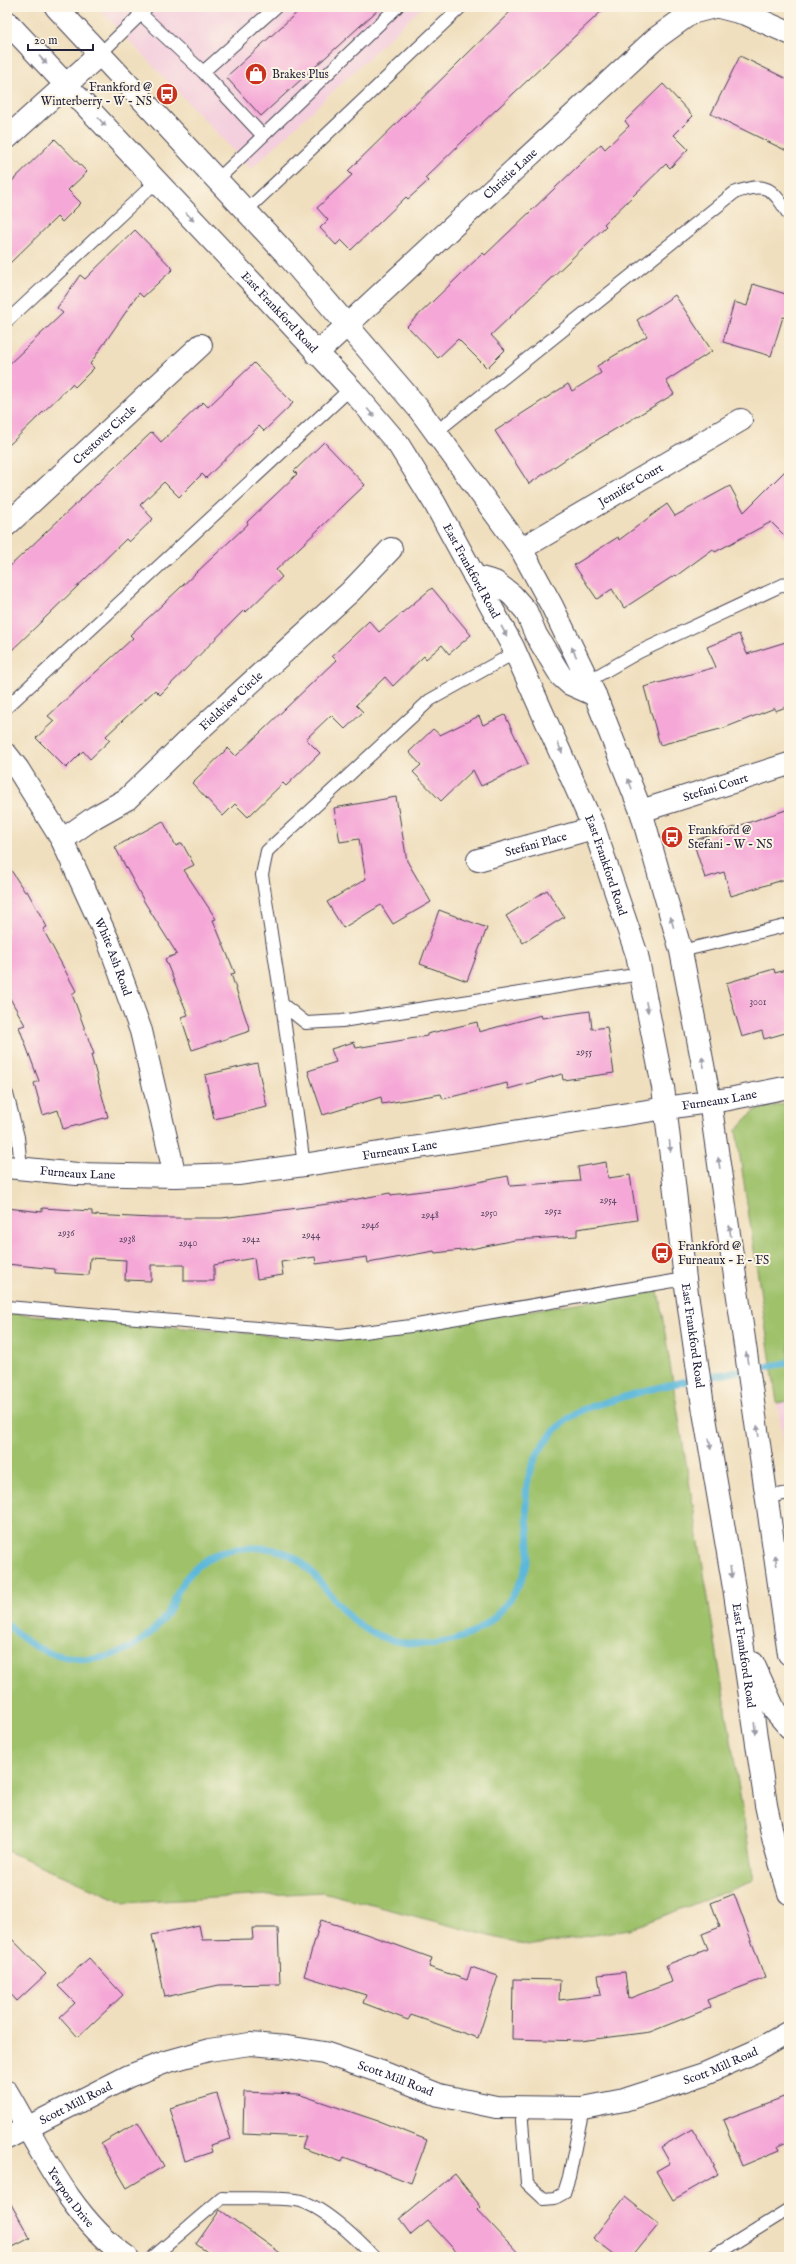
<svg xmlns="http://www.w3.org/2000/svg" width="796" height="2264" viewBox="0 0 796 2264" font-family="'IM FELL English',serif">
	<rect width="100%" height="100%" fill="#fcf5e5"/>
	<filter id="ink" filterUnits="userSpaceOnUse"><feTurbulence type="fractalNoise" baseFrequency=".025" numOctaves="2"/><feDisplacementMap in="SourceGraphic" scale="8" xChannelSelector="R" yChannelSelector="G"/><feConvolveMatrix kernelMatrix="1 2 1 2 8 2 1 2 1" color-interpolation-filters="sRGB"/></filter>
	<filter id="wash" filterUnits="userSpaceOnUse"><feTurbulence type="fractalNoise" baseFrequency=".012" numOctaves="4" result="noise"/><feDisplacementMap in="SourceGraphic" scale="16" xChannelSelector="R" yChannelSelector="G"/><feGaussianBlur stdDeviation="0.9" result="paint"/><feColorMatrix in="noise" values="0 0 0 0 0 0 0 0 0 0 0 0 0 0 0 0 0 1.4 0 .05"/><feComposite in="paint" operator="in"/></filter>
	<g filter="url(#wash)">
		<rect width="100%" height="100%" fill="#f0dfbe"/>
		<!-- built -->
		<path fill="#f4cfde" d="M97,7H422L251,169Z
			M789,1401V1473L777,1403Z"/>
		<!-- green -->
		<path fill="#9ec16a" stroke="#607252" d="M789,1103V1401L777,1403L736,1130L755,1110Z
			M658,1290L754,1881L629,1929L528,1946L323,1892L125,1903L7,1851V1313L339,1341Z"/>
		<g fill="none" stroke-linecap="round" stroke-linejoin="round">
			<!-- stream -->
			<path stroke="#5cb8da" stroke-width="7" d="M7,1623C27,1645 44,1654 74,1658C112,1664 150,1642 170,1609C174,1602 176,1593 181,1586C191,1568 215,1551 235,1549C303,1540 309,1574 348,1615C379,1647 435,1652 474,1632C502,1617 528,1581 529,1548C529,1528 524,1505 527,1485C532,1454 552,1427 580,1411C590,1406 603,1403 614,1400C670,1381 729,1374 787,1363L789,1361"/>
		</g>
		<g id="blocks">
			<!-- building -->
			<path fill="#f5a8d7" d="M303,7H381L261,116L226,77Z
				M515,7H606L467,137L425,178L428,181L408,199L406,197L351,250L341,240L336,245L320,228L328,220L317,208L352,175L348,171Z
				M740,56L789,80V152L711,114Z
				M663,84L693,116L674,135L688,149L670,168L666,164L604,224L606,226L491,335L505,350L487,368L458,339L438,358L407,326L483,253L485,255L601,144L605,149L629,126L625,121Z
				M55,139L87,172L68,190L81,203L62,222L57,217L7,266V186Z
				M135,230L173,269L143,297L139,293L90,364L94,368L75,387L72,384L7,447V366L63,313L57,308L80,275L85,279Z
				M753,284L789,295V318L783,317L771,356L723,342L734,302L747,306Z
				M675,295L712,351L666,381L674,394L572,455L529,484L495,431L568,384L572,391L601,373L597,366L647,336L637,320Z
				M254,363L293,403L264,431L259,426L206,478L202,474L179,497L164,482L140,505L153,519L129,542L126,539L7,655V569L152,432L161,442L203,402L208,407Z
				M324,442L365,485L276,570L282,577L246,612L244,610L160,695L155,690L106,736L110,740L90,759L83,751L66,768L36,738L54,721L48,716L133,638L130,635L248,524L247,522L297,474L294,471Z
				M789,467V540L771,522L715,552L713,549L676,576L675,575L624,608L612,589L597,599L574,565L618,537L619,540L667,504L675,516L730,486L744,512Z
				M432,588L471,635L449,654L442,645L426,659L424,656L393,686L385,677L356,705L363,712L345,729L331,715L306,739L320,753L286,786L283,783L248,817L235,804L223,816L192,783L228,748L236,756L336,660L332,656L369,621L379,632Z
				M739,634L747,654L789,641V706L775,711V708L724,728L660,745L644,687L716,667L707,647Z
				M505,715L528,764L481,786L473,770L441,801L413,772L421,765L409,752L433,729L440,735L479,716L483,725Z
				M396,797L407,861L431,902L393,924L381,905L343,928L327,902L366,879L359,839L340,842L334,808Z
				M789,809V878L731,896L724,872L705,878L693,841Z
				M163,821L176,846L182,843L194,865L184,870L216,919L213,920L235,973L231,974L250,1031L192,1050L181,1017L188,1015L165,959L177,954L145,903L115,847Z
				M7,864L25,892L27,891L47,927L43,929L76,991L72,994L94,1054L91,1055L108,1117L63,1129L58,1110L43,1115L34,1083L39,1081L19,1027L25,1025L7,993Z
				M547,890L564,917L523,943L506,916Z
				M439,910L487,928L467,981L420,964Z
				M774,969L775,973L789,969V1032L764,1039L762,1031L742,1037L726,983Z
				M590,1011L592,1029L607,1027L614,1073L563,1080L562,1074L508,1089L507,1083L443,1099L441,1094L382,1104L381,1097L323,1115L308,1071L336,1062L331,1049L354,1042L356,1048L427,1036V1034L477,1022L479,1032L541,1015L542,1018Z
				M257,1063L267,1107L214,1119L205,1075Z
				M606,1162L608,1178L630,1175L637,1220L577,1229V1236L515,1240L471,1249L435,1253L434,1251L368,1263L367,1257L316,1264L315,1257L281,1262L283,1275L257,1279L254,1258L214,1265V1281H184V1265H151V1281L125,1280L126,1260L90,1258L89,1275L55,1273V1269L7,1264V1208L42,1212V1208L92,1211V1215L152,1218H222L336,1203L390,1193L391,1195L454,1187L508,1176L510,1186L580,1181L578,1167Z
				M734,1894L765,1978L707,2000L710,2008L650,2032L580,2041L512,2039L513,1979L560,1980L559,2000L601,1995L598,1975L625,1972L628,1999L672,1982L666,1965L708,1949L702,1934L720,1927L711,1903Z
				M321,1920L366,1934L432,1958L429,1967L467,1980L471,1967L498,1976L478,2038L411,2015L408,2020L363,2003L366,1995L304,1976Z
				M199,1925L202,1940L253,1939L252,1928H278L280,1984L219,1985L165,1997L152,1935Z
				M7,1934L46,1974L17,2001L7,1990Z
				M89,1958L123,1995L78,2037L60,2017L75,2003L58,1986Z
				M244,2092L298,2094L381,2122L427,2140L411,2183L344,2157L342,2162L302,2148L306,2137L243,2134Z
				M217,2094L231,2139L210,2145L212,2152L185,2161L170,2108Z
				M789,2095V2141L778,2146L780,2150L742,2166L723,2120Z
				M138,2122L164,2166L127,2188L101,2144Z
				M692,2129L718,2174L673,2200L656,2171L670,2163L661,2147Z
				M455,2174L481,2207L478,2210L522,2257H461L428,2221L411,2235L399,2219Z
				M7,2197L30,2238L7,2250Z
				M625,2197L659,2224L632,2257H618L593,2238Z
				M220,2210L286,2257H214L196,2244Z"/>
		</g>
	</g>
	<g filter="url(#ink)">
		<use href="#blocks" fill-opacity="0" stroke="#413e4f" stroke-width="1"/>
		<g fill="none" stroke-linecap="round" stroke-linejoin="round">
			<!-- lane casing -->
			<g stroke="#413e4f" stroke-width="14">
				<path id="lane" d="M147,7L141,14L203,72
					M276,7L203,72L263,136L397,7
					M100,54L141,14L135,7
					M217,180L263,136
					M246,211L461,7
					M7,321L157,181
					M436,432L734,193C767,181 772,188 789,215
					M516,652L430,700L267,851L262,875L282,1004L306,1023L342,1021L641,974
					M588,681L639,652L789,582
					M7,707L350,389
					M681,951L789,925
					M282,1004L304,1165
					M7,1094L18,1137L21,1168
					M7,1307L340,1335L411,1326L685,1279
					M767,1497L789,1493
					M521,2109L527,2183L544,2199L555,2198L564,2193L569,2177L583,2108
					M153,2257L222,2198C246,2199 272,2197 296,2200C321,2204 357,2239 374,2257
					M712,2257L789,2209"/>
			</g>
			<!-- street casing -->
			<g stroke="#413e4f" stroke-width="24">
				<g id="street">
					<path d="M719,7L746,14L789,33"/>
					<path d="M7,138L100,54"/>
					<path id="s1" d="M316,354L655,39L691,13L714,7"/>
					<path id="s2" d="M7,525L201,345"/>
					<path id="s3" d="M521,549L741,420"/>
					<path id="s4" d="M7,755L18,769L62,840L108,940L141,1031L175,1176"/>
					<path id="s5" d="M641,811L789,764"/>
					<path id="s6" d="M62,840L95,817L127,799L187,741L350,592L391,549"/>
					<path id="s7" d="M478,860L594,828"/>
					<path id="s8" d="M7,1167L77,1174L175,1176L238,1174L304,1165L666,1108"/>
					<path id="s9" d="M7,2092C41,2150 71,2218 127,2257"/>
				</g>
			</g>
			<!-- secondary casing -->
			<g stroke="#413e4f" stroke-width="24">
				<g id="secondary">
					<path d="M56,7L287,255L418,408L521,549L552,606L595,695L641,811L681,951L710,1101L789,1654"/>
					<path id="s10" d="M7,22L259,290L352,390L398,444L434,502L513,647L594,828L637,955L663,1087L685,1279L703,1406L735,1594L766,1805L774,1842L789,1893"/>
					<path d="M474,576L495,582L512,595L526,611L536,635L561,676L570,684L595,695"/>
					<path id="s11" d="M666,1108L729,1099L789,1087"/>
					<path d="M753,1663L775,1711L789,1727"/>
					<path id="s12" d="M7,2138L129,2076L166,2062L209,2050L250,2044L287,2047L324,2053L384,2073L439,2095L496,2107L583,2108L624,2100L704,2074L756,2051L789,2032"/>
				</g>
			</g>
			<!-- lane -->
			<use href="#lane" stroke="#fff" stroke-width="12"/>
			<!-- street -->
			<use href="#street" stroke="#fff" stroke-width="22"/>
			<!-- secondary -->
			<use href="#secondary" stroke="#fff" stroke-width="22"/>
		</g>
		<!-- one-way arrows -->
		<defs><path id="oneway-solid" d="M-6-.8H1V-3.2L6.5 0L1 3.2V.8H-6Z"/></defs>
		<g fill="#9c9ca7">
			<use href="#oneway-solid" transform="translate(43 60) rotate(47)"/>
			<use href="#oneway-solid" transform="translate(102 122) rotate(47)"/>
			<use href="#oneway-solid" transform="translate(190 217) rotate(47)"/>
			<use href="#oneway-solid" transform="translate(371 413) rotate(50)"/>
			<use href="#oneway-solid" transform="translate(504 631) rotate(61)"/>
			<use href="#oneway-solid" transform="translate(574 652) rotate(-116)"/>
			<use href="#oneway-solid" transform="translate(560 748) rotate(67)"/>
			<use href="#oneway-solid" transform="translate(630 784) rotate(-112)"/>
			<use href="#oneway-solid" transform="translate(672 922) rotate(-106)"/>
			<use href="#oneway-solid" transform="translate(647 1007) rotate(79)"/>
			<use href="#oneway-solid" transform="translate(703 1062) rotate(-101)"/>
			<use href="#oneway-solid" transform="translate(670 1146) rotate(84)"/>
			<use href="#oneway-solid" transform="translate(719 1163) rotate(-99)"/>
			<use href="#oneway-solid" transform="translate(730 1231) rotate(-98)"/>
			<use href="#oneway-solid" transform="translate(747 1358) rotate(-98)"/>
			<use href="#oneway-solid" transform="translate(758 1431) rotate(-98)"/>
			<use href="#oneway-solid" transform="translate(710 1444) rotate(81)"/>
			<use href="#oneway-solid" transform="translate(776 1560) rotate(-98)"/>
			<use href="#oneway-solid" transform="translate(731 1572) rotate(81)"/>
			<use href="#oneway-solid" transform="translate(755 1728) rotate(82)"/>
		</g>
	</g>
	<!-- icons -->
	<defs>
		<g id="shop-disc" transform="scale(1.15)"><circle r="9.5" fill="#c8321e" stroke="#fcf5e5"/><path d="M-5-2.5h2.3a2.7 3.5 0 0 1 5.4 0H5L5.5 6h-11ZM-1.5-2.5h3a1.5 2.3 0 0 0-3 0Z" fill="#fff"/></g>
		<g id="bus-disc" transform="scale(1.15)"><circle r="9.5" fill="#c8321e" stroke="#fcf5e5"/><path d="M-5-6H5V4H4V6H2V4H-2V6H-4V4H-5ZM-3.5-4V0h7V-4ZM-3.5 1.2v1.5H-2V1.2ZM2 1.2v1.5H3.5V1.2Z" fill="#fff"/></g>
	</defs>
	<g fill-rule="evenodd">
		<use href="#shop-disc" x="256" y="74"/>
		<use href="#bus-disc" x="167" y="94"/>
		<use href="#bus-disc" x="672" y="837"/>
		<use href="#bus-disc" x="662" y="1253"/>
	</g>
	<g text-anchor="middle" stroke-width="4" stroke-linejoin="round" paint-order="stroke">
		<!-- number labels -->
		<g font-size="10" fill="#574462">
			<text x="758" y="1005">3001</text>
			<text x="584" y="1055">2955</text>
			<text x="608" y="1203">2954</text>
			<text x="553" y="1214">2952</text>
			<text x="489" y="1216">2950</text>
			<text x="430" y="1218">2948</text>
			<text x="370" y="1228">2946</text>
			<text x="66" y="1236">2936</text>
			<text x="311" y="1238">2944</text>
			<text x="127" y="1242">2938</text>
			<text x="251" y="1242">2942</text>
			<text x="188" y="1246">2940</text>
		</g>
		<!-- poi labels -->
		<g font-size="12" fill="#22223b" stroke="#fcf5e5" text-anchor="start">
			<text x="272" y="78">Brakes Plus</text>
			<text x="152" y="91" text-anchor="end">Frankford @<tspan x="152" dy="14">Winterberry - W - NS</tspan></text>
			<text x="688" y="834">Frankford @<tspan x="688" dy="14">Stefani - W - NS</tspan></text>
			<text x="678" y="1250">Frankford @<tspan x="678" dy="14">Furneaux - E - FS</tspan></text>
		</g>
		<!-- street labels -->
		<g font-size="12" fill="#22223b" stroke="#fcf5e5">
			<text dy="4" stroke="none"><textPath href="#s1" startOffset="265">Christie Lane</textPath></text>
			<text dy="4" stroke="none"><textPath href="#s10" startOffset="398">East Frankford Road</textPath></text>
			<text dy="4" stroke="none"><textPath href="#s2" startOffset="133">Crestover Circle</textPath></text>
			<text dy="4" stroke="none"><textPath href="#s3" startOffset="127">Jennifer Court</textPath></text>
			<text dy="4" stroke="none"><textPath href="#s10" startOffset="722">East Frankford Road</textPath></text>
			<text dy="4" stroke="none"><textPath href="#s6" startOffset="220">Fieldview Circle</textPath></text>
			<text dy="4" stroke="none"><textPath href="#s5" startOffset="78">Stefani Court</textPath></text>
			<text dy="4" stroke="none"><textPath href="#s7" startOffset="60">Stefani Place</textPath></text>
			<text dy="4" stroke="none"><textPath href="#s10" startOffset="1046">East Frankford Road</textPath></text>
			<text dy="4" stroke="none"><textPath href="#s4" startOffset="229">White Ash Road</textPath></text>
			<text dy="4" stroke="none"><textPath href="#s11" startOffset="54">Furneaux Lane</textPath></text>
			<text dy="4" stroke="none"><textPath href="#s8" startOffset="395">Furneaux Lane</textPath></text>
			<text dy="4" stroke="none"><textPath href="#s8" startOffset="71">Furneaux Lane</textPath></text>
			<text dy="4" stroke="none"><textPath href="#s10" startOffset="1526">East Frankford Road</textPath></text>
			<text dy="4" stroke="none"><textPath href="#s10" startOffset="1850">East Frankford Road</textPath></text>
			<text dy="4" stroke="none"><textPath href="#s12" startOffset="749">Scott Mill Road</textPath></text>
			<text dy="4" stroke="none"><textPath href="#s12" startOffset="413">Scott Mill Road</textPath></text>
			<text dy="4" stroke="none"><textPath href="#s12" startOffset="77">Scott Mill Road</textPath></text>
			<text dy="4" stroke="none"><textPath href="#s9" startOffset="123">Yewpon Drive</textPath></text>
		</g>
	</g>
	<!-- margin -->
	<rect width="796" height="2264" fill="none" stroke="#fcf5e5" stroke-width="24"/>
	<!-- scale -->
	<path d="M28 44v6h65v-6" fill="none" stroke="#22223b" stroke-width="2"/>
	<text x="34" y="44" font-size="12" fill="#22223b" stroke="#fcf5e5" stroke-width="3" paint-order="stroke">20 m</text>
</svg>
